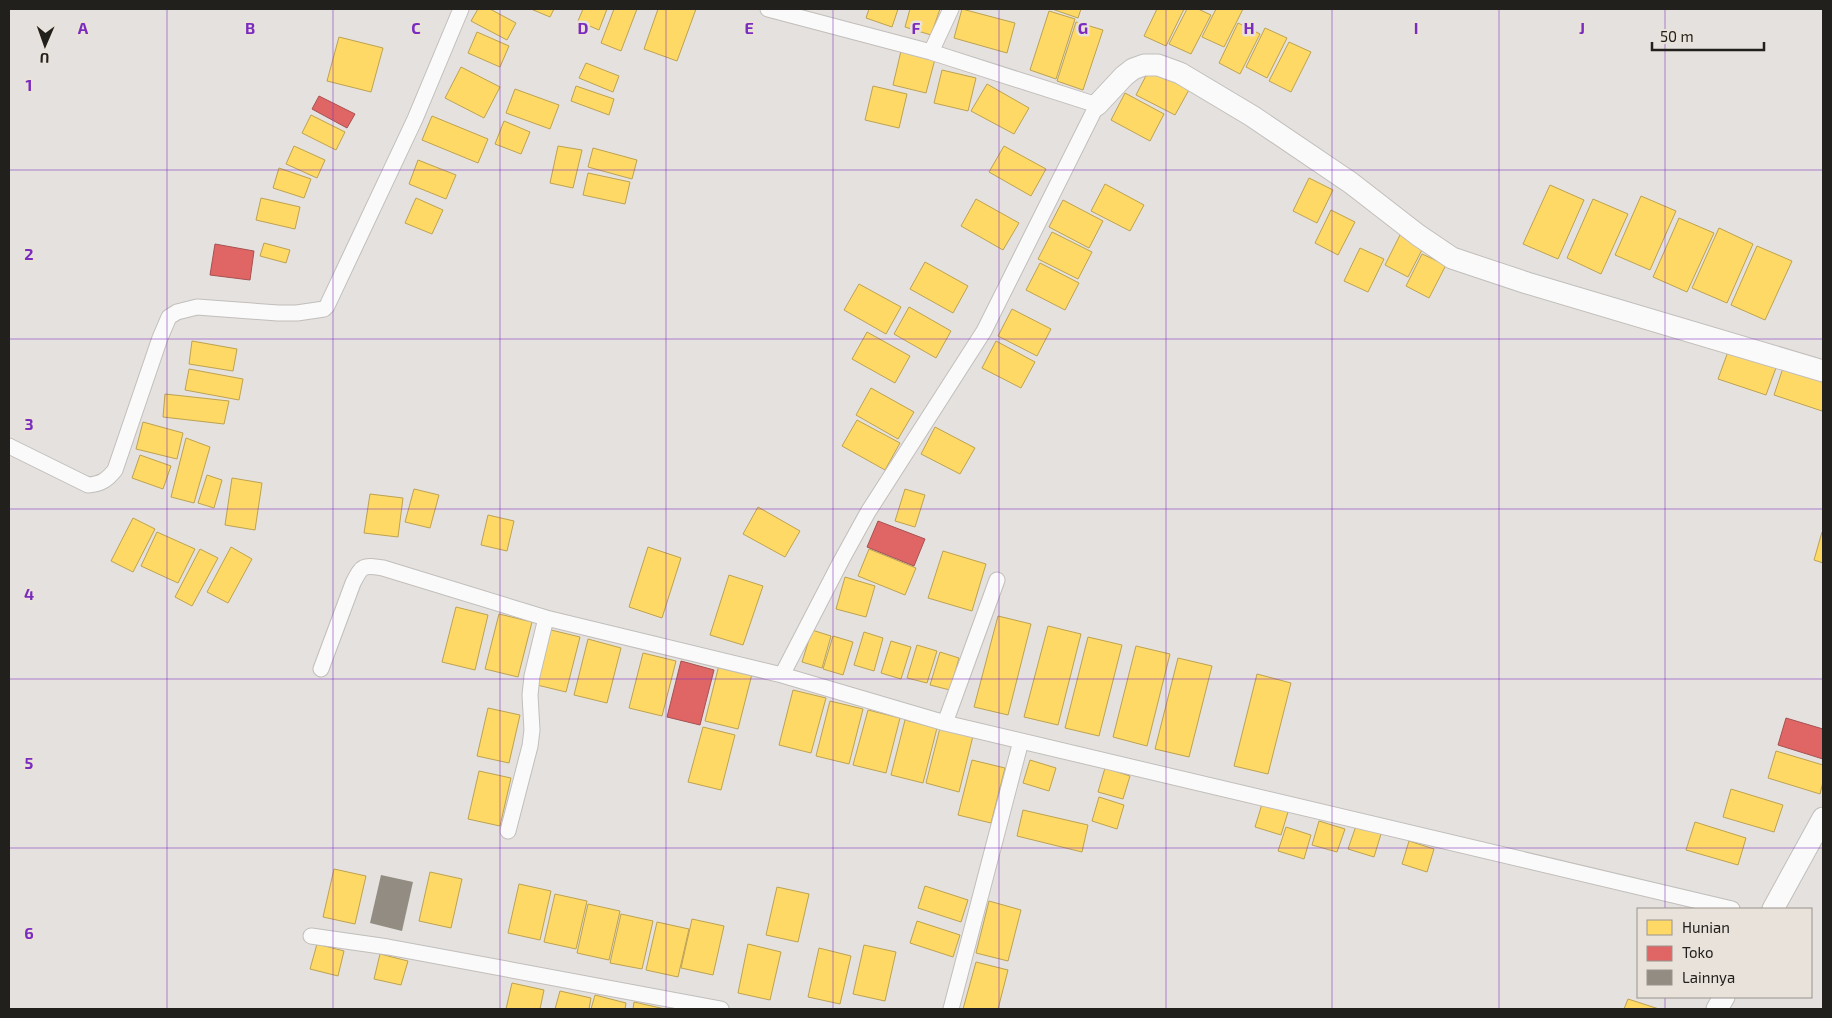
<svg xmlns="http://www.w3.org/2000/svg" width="1832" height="1018" viewBox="0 0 1832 1018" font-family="'Exo 2',sans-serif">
	<rect width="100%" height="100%" fill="#e4e1de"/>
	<!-- homes -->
	<path fill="#ffd966" stroke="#bda250" d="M478,9H490L516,23L507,40L471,21Z
		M531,9H554L550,17Z
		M583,9H607L599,30L578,21Z
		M614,9H637L621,51L601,43Z
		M658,9H696L677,61L644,49Z
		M869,9H898L892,27L866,18Z
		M910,9H940L931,35L905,27Z
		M962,9L1015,23L1007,53L954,38Z
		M1052,9H1081L1078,18Z
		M1157,9H1184L1166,46L1144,36Z
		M1187,9H1198L1211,15L1191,54L1169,44Z
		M1216,9H1243L1224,47L1202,37Z
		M1049,11L1075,19L1056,79L1030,70Z
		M1076,22L1103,30L1083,90L1057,81Z
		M1238,23L1260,34L1240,74L1219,63Z
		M1265,28L1287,38L1267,78L1246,67Z
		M477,32L509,46L500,67L468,53Z
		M339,37L383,48L371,92L327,81Z
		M1289,42L1311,52L1291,92L1269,81Z
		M901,51L935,59L926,93L893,85Z
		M586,63L619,76L613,92L579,78Z
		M461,67L500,87L484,118L445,98Z
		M1150,68L1190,88L1175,115L1136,95Z
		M942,70L976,78L968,111L934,103Z
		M987,84L1029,108L1014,134L971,111Z
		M576,86L614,99L609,115L571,101Z
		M873,86L907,94L899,128L865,120Z
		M515,89L559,105L550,129L506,113Z
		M1125,93L1164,114L1150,141L1111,120Z
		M311,115L345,132L336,150L302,133Z
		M432,116L488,139L478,163L422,140Z
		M504,121L530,132L521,154L495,144Z
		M294,146L325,160L317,178L286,164Z
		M558,146L582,150L573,188L550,183Z
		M1004,146L1046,169L1031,196L989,172Z
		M593,148L637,160L632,179L588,167Z
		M418,160L456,175L446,199L409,184Z
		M279,168L311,179L304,198L273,188Z
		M588,173L630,182L625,204L583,195Z
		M1309,178L1333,190L1317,223L1293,211Z
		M1105,184L1144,205L1130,231L1091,211Z
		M1550,185L1584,200L1558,259L1523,244Z
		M1641,196L1676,211L1650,270L1615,255Z
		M261,198L300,207L295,229L256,220Z
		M416,198L443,210L432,234L405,223Z
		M976,199L1019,223L1003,250L961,226Z
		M1593,199L1628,214L1601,274L1567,258Z
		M1063,200L1103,221L1089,248L1049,227Z
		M1331,210L1355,222L1338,255L1315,243Z
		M1679,218L1714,233L1687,292L1653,277Z
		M1719,228L1753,244L1727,303L1692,288Z
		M1052,232L1092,252L1078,279L1038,259Z
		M1401,233L1425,244L1408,277L1385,265Z
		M264,243L290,250L286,263L260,256Z
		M1757,246L1792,261L1765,320L1731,305Z
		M1360,248L1384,259L1368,292L1344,281Z
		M1422,254L1446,265L1429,298L1406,286Z
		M925,262L968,286L953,313L910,289Z
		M1040,263L1079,283L1065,310L1026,290Z
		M859,284L901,307L886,334L844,310Z
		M909,307L951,331L936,358L894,334Z
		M1012,309L1051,329L1037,356L998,336Z
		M867,332L910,356L895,383L852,359Z
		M192,341L237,349L233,371L189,364Z
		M996,341L1035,362L1021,388L982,368Z
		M1729,349L1777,365L1766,395L1718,379Z
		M1784,365L1823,379V407L1822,411L1774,395Z
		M189,369L243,379L239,400L185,390Z
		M871,388L914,412L898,439L856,415Z
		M165,394L229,401L224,424L163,417Z
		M857,420L900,443L885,470L842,446Z
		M143,422L183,433L177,459L136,449Z
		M935,427L975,448L960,474L921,454Z
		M186,438L210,447L194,503L171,497Z
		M140,455L171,466L163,489L132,478Z
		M207,475L222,480L214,508L198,503Z
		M232,478L262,483L255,530L225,525Z
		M414,489L439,495L430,528L405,522Z
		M905,489L925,495L915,527L895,521Z
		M370,494L403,498L398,537L364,533Z
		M758,507L800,531L785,557L743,534Z
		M488,515L514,521L507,551L481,545Z
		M133,518L155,529L133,572L111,561Z
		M157,532L195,549L178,583L141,566Z
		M1822,532L1823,533V563L1814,560Z
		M231,547L252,559L228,603L207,592Z
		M648,547L681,558L662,618L629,607Z
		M200,549L218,558L192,606L175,597Z
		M869,549L916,568L905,595L858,576Z
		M943,551L986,564L972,611L928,598Z
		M729,575L763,586L743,645L710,635Z
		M845,577L875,586L866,617L836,609Z
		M456,607L488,615L475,670L442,662Z
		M499,614L532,622L518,677L485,669Z
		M998,616L1031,624L1008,715L974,707Z
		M1048,626L1081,634L1058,725L1024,717Z
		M547,629L580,637L566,692L533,684Z
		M812,630L831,636L822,668L802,662Z
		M864,632L883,638L874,671L854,665Z
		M833,636L853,642L843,675L823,669Z
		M1088,637L1122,645L1099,736L1065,728Z
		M588,639L621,648L607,703L574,695Z
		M891,641L911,647L901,679L881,673Z
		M917,645L937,651L927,683L907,678Z
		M1136,646L1170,654L1147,746L1113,737Z
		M940,652L959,658L950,690L930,685Z
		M643,653L676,661L662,716L629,708Z
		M1178,658L1212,666L1189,757L1155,749Z
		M719,665L752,674L738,729L705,721Z
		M1257,674L1291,683L1268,774L1234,766Z
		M793,690L826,698L811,753L779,745Z
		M830,701L863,709L849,764L816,756Z
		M488,708L520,715L509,763L477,756Z
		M868,710L900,718L886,773L853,765Z
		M905,720L937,728L923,783L891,775Z
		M703,727L735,735L721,790L688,782Z
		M940,728L973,736L959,792L926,783Z
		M1776,751L1823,765V782L1820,794L1768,778Z
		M972,760L1005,768L991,823L958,815Z
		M1030,760L1056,768L1049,791L1023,783Z
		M1105,768L1130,776L1123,799L1098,792Z
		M479,771L511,778L500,826L468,819Z
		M1731,789L1783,805L1774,832L1723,817Z
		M1099,797L1124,805L1117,829L1092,821Z
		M1262,804L1288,812L1281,835L1255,827Z
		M1023,810L1088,825L1082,852L1017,836Z
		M1319,821L1345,829L1337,852L1312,845Z
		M1695,822L1746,838L1738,865L1686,850Z
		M1356,826L1381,834L1374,857L1348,849Z
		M1286,827L1311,835L1304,859L1278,851Z
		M1409,841L1434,849L1427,872L1402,864Z
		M334,869L366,876L355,924L323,917Z
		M430,872L462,879L451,928L419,921Z
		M519,884L551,891L540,940L508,933Z
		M925,886L968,900L961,922L918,908Z
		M777,887L809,894L798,942L766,935Z
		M555,894L587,901L576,949L544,942Z
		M989,901L1021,910L1008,961L976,953Z
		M588,904L620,911L609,960L577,953Z
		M621,914L653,921L642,969L610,963Z
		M692,919L724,926L713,975L681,968Z
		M917,921L960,935L953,957L910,943Z
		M657,922L689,929L678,977L646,970Z
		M317,944L344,951L338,976L310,969Z
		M748,944L781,952L770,1000L738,993Z
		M864,945L896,952L885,1001L853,994Z
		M819,948L851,956L840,1004L808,997Z
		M380,954L408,961L401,985L374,979Z
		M976,962L1008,970L998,1009H963Z
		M512,983L544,990L540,1009H506Z
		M560,991L591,998L589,1009H555Z
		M595,995L626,1003L625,1009H591Z
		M1628,999L1659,1009H1624Z
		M634,1002L665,1009H633Z"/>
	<!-- shops -->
	<path fill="#e06666" stroke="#a75150" d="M319,96L355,114L347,128L312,109Z
		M215,244L254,251L250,280L210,275Z
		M878,521L925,539L914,566L867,547Z
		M681,661L714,670L700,725L667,717Z
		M1786,718L1823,729V759L1778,745Z"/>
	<!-- building -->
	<path fill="#928c82" d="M381,875L413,882L402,931L370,923Z"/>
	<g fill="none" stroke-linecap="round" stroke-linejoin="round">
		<!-- street casing -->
		<g stroke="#c1bebb" stroke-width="17">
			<path id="street" d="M768,9L931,52L1097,105L984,331L868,512L841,561L782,675L945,723L1732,909
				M931,52L951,9
				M9,446L88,485C101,484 107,480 115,470L160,338L169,317L177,312L197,307L278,313H297L324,309L327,306L415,119L461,9
				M321,669L353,583C362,565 363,565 383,568L546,618L782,675
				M945,723L997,580
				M508,831L530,746L532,730L530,695L532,676L546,618
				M311,936L388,947L721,1009
				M951,1009L1021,741"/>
		</g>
		<!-- secondary casing -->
		<g stroke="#c1bebb" stroke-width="23">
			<path id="secondary" d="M1097,105L1124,76L1133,69L1144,65H1158L1180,73L1252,116L1351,183L1418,235L1452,258L1527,283L1823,371
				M1773,909L1823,818
				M1717,1009L1724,997"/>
		</g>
		<!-- street -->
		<use href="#street" stroke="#fbfafa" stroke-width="15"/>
		<!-- secondary -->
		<use href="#secondary" stroke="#fbfafa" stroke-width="21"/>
	</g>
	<!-- grid -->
	<path fill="none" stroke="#7b2cbf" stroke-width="1" stroke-opacity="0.55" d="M167,9V1009M333,9V1009M500,9V1009M666,9V1009M833,9V1009M999,9V1009M1166,9V1009M1332,9V1009M1499,9V1009M1665,9V909M9,170H1823M9,339H1823M9,509H1823M9,679H1823M9,848H1823M1665,997V1009"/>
	<g font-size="16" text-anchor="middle" font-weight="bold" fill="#7b2cbf" stroke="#e8e2da" stroke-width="5" stroke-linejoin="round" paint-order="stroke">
		<text x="83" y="34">A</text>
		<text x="250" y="34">B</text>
		<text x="416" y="34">C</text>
		<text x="583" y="34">D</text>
		<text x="749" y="34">E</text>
		<text x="916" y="34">F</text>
		<text x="1083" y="34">G</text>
		<text x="1249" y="34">H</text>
		<text x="1416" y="34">I</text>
		<text x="1582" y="34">J</text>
		<text x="29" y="91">1</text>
		<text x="29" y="260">2</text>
		<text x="29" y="430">3</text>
		<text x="29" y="600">4</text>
		<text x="29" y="769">5</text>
		<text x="29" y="939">6</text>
	</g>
	<!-- border -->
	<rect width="1832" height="1018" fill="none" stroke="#22201d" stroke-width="20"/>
	<!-- legend -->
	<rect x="1637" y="908" width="175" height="90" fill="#e8e2da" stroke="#99948e"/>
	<rect x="1647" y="920" width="25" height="15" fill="#ffd966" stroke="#99948e"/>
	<text x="1682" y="933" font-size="15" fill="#22201d">Hunian</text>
	<rect x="1647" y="946" width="25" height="15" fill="#e06666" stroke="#99948e"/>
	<text x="1682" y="958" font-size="15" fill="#22201d">Toko</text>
	<rect x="1647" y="970" width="25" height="15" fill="#928c82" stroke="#99948e"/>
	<text x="1682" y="983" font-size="15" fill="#22201d">Lainnya</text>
	<!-- north arrow -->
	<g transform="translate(45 45) rotate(182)" stroke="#e8e2da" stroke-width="4" paint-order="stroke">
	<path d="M0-4L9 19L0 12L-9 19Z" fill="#22201d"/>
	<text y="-8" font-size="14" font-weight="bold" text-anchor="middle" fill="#22201d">U</text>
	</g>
	<!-- scale -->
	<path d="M1652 42v8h112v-8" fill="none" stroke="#22201d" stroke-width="2.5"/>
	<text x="1660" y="42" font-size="15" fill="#22201d" stroke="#e8e2da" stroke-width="4" paint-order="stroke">50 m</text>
</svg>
